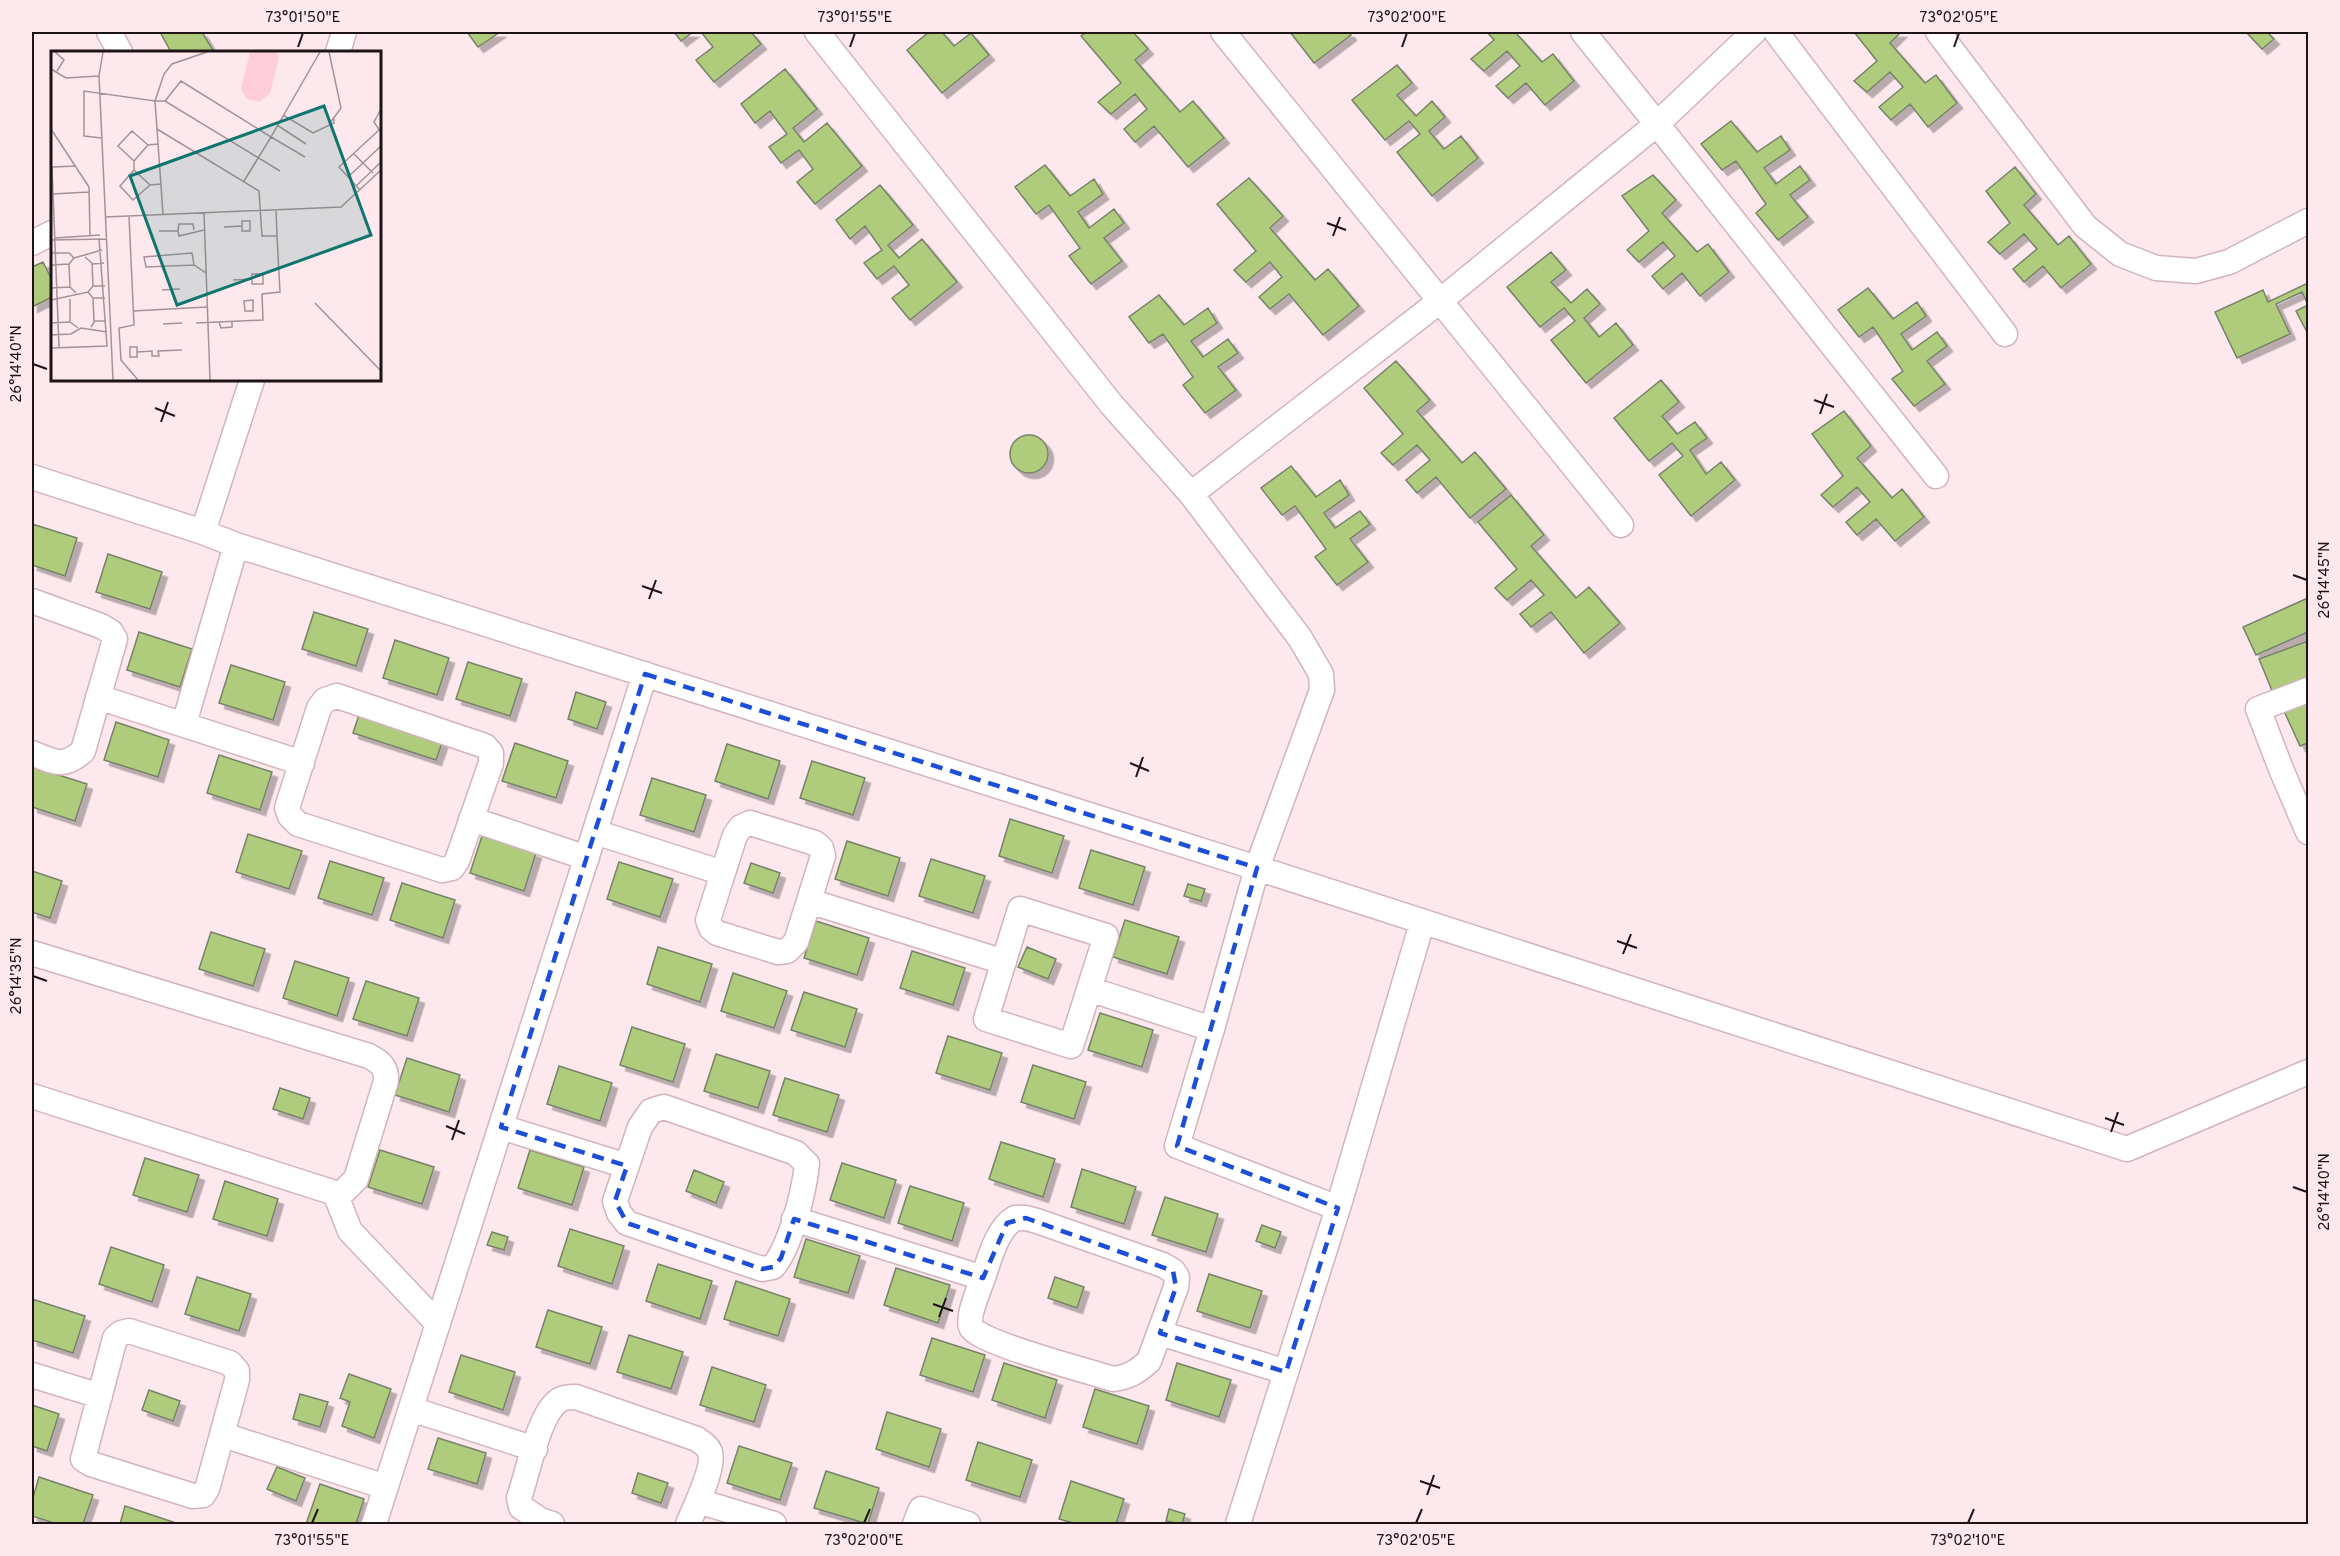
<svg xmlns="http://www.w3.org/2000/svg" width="2340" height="1556" viewBox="0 0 2340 1556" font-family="Overpass,sans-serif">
	<defs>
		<filter id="shadow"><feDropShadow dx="5.5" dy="5.5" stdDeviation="0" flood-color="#0004"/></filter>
	</defs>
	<rect width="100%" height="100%" fill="#fce8ed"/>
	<!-- building -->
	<path fill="#aecc7b" stroke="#78826a" stroke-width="1.5" filter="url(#shadow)" d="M160,32H202L214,52H171Z
		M467,32H500L478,47Z
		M674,32H693L681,41Z
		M701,32H751L761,44L714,82L696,60L713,47Z
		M929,32H942L954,46L971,33L989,55L942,93L907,50Z
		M1087,32H1133L1148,49L1135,60L1180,112L1193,101L1224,138L1188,167L1154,126L1135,142L1124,129L1147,109L1135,94L1111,114L1098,102L1121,83L1081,36Z
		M1290,32H1349L1351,35L1314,63Z
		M1487,32H1515L1542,62L1553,54L1574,81L1545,105L1526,83L1508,98L1496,86L1520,66L1507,51L1484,71L1471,59L1494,40Z
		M1854,32H1901L1890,43L1925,83L1936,75L1957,103L1928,127L1910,104L1891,120L1879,107L1903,87L1890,72L1867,92L1854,81L1877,61Z
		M2246,32H2267L2274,39L2262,49Z
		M1397,65L1412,83L1397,95L1416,116L1432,101L1445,117L1429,131L1444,149L1461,136L1478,158L1432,196L1397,152L1420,134L1409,121L1385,140L1352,100Z
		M785,69L817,109L793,128L804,142L827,123L862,166L815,204L797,182L813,169L799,150L781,163L769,147L787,134L770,111L755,123L741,104Z
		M1731,121L1757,152L1781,136L1790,150L1764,168L1776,184L1800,166L1810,180L1790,195L1808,217L1778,240L1756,213L1766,204L1736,161L1722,170L1701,144Z
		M1045,165L1070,196L1094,179L1103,194L1078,212L1089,228L1114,209L1124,223L1104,238L1122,261L1091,284L1069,256L1080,248L1049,205L1036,214L1015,187Z
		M2015,167L2036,194L2024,205L2058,245L2069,236L2091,264L2061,288L2043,266L2024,282L2013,269L2037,249L2024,234L2000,254L1988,242L2010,223L1986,191Z
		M1653,175L1676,200L1662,213L1697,252L1708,244L1729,272L1700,296L1682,273L1663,289L1652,276L1675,256L1663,242L1639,262L1627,250L1649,231L1622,196Z
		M1249,178L1283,216L1270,228L1315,280L1328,269L1359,306L1323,335L1289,294L1270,309L1259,297L1282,277L1270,262L1246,282L1234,270L1256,251L1217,204Z
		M880,185L913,225L888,245L899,258L922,239L957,282L910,320L892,298L909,285L894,266L877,279L864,263L882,250L865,226L850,239L836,220Z
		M1551,252L1566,270L1551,282L1571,303L1587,289L1600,304L1584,318L1599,337L1616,323L1633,345L1586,383L1551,340L1575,321L1564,308L1540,327L1507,287Z
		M43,262L50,276L52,275V297L32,307V267Z
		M2308,283V331L2307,332L2296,311L2308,305L2302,292L2276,304L2290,334L2237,358L2215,312L2263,290L2268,302Z
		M1868,288L1893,319L1917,302L1926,316L1901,334L1912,350L1937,332L1947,346L1927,361L1945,384L1914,406L1892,379L1903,371L1873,327L1859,337L1838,310Z
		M1159,295L1184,325L1208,308L1217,323L1191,341L1203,357L1228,339L1238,353L1218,367L1236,390L1205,413L1183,385L1193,377L1163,334L1149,343L1129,317Z
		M1396,361L1430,400L1417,411L1462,463L1475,452L1506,489L1470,518L1436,477L1417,493L1406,480L1430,460L1417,445L1393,465L1381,453L1403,434L1364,388Z
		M1661,380L1679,402L1662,416L1677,434L1695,422L1707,438L1690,450L1706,474L1721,462L1735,480L1691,516L1659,475L1683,456L1672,443L1649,461L1614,418Z
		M1844,411L1871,446L1857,458L1892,498L1902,489L1924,517L1895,541L1876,519L1857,535L1846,522L1870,502L1857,487L1833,507L1821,495L1843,476L1812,434Z
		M1010 454a19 19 0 1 1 38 0a19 19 0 1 1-38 0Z
		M1291,466L1316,497L1340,480L1349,495L1324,513L1335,528L1360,511L1370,524L1350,539L1368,562L1337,585L1315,557L1326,549L1295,506L1282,515L1261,488Z
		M1511,495L1544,535L1531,546L1576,598L1589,587L1620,623L1584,653L1551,612L1531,627L1520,614L1544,595L1531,580L1507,600L1495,588L1517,569L1478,522Z
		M32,524L77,538L65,576L32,565Z
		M108,554L162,572L150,609L96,592Z
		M2308,598V632L2256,655L2243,627Z
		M314,612L368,629L356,666L302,649Z
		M139,632L192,649L180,687L127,670Z
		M395,640L449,658L437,695L383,678Z
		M2308,641V680L2273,693L2259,659Z
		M468,662L522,679L510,716L456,699Z
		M231,665L285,682L273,720L219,703Z
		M576,692L606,702L597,729L568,719Z
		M2308,701V743L2300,746L2284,711Z
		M360,712L443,740L436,760L353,733Z
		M116,722L169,740L158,777L104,760Z
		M515,743L568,761L556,798L502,781Z
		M727,744L780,761L768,799L715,781Z
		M219,755L272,772L260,810L207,793Z
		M812,761L865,778L853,815L800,798Z
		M33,767L87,784L75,821L32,807Z
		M652,778L706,795L694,832L640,815Z
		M1010,819L1064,836L1052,873L999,856Z
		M248,834L302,851L289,889L236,872Z
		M482,836L536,853L524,891L470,873Z
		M847,841L900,858L888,896L835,879Z
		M1091,850L1145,867L1133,905L1079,888Z
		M931,859L985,876L973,913L919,896Z
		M330,861L384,878L372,915L318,898Z
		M619,862L673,879L660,917L607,899Z
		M751,863L780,873L773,893L744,883Z
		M32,871L62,881L50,918L32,912Z
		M402,883L455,900L443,938L390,920Z
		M1188,884L1205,889L1201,901L1184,896Z
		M1125,920L1179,937L1167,974L1113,957Z
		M816,921L869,938L857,975L804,958Z
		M211,932L265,949L253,986L199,969Z
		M658,947L712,964L700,1002L647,984Z
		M1027,947L1056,959L1048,979L1018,967Z
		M912,951L965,968L953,1005L900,988Z
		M295,961L349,978L337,1016L283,998Z
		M733,973L787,991L774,1028L721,1011Z
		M366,981L419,998L407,1036L353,1019Z
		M804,992L857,1009L845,1047L791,1030Z
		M1100,1013L1153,1030L1142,1067L1088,1050Z
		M632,1027L685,1044L673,1082L620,1065Z
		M948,1036L1002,1053L990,1090L936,1073Z
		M716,1054L770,1071L758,1108L704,1091Z
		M407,1058L460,1075L449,1112L395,1095Z
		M1033,1065L1086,1082L1074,1119L1021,1102Z
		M559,1066L612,1083L600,1121L547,1104Z
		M785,1078L839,1095L827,1132L773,1115Z
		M280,1088L310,1098L303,1119L273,1109Z
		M1001,1142L1055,1159L1043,1197L989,1179Z
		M380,1150L434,1167L422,1204L368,1187Z
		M530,1150L584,1167L572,1205L518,1188Z
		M145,1158L199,1175L187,1212L133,1195Z
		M842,1163L896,1180L884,1218L830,1200Z
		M1082,1169L1136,1187L1124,1224L1071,1207Z
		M694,1170L724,1182L716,1203L686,1191Z
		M225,1181L278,1199L267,1236L213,1219Z
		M910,1186L964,1203L952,1241L898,1223Z
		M1165,1197L1218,1214L1206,1252L1152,1235Z
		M1262,1225L1281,1232L1275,1248L1256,1241Z
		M570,1229L624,1246L612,1284L558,1266Z
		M492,1232L508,1237L504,1250L487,1245Z
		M806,1239L860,1256L848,1293L794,1277Z
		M111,1247L164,1265L152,1302L99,1284Z
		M658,1264L712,1281L700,1319L646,1301Z
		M896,1268L950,1285L938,1323L884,1305Z
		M1209,1274L1262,1291L1250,1328L1197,1311Z
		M197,1277L251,1294L239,1331L185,1314Z
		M1055,1277L1084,1287L1077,1308L1048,1298Z
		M736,1281L790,1299L778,1336L724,1319Z
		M32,1299L85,1316L73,1353L32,1340Z
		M548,1310L602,1327L590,1364L536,1347Z
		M629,1335L683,1352L671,1389L617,1372Z
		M932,1338L985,1355L973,1392L920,1375Z
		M461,1355L515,1372L503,1410L449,1392Z
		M1004,1363L1057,1380L1045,1418L992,1400Z
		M1177,1363L1231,1380L1219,1417L1166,1400Z
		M712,1367L766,1385L754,1422L700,1405Z
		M349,1374L391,1389L374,1438L342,1426L350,1402L340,1398Z
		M1095,1389L1149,1406L1137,1444L1083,1427Z
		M149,1390L180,1401L173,1421L142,1410Z
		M300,1394L328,1402L320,1427L293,1419Z
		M32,1405L59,1414L47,1451L32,1446Z
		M887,1412L941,1429L929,1467L876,1449Z
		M438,1438L486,1453L477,1484L428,1469Z
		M978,1442L1032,1460L1020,1497L966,1480Z
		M739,1446L792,1463L780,1500L727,1483Z
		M277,1467L305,1478L296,1501L267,1489Z
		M826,1471L879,1488L868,1524L814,1508Z
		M638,1473L668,1483L661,1503L632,1493Z
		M39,1477L93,1495L83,1524H57L32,1516V1501Z
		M1071,1481L1124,1499L1116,1524H1077L1059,1519Z
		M320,1484L364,1499L356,1524H306Z
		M125,1506L179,1524H120Z
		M1169,1509L1185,1514L1182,1524L1166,1521Z"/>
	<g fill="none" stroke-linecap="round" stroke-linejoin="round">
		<!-- minor casing -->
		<g stroke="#d3b4bc" stroke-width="27">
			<path id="minor" d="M109,32L120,52
				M817,32L1111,404L1191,494L1300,638L1321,674L1322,690L1257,868L1212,1029L1177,1146L1338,1208L1238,1524
				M1223,32L1621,525
				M1754,32L1657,124L1936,476
				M1776,32L2005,334
				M1938,32L2085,226L2120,254L2156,268L2196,271L2229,262L2308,221
				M338,52L344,32
				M32,243L52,233
				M32,477L203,532L236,545L1257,868L2127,1149L2308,1072
				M1191,494L1440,301L1657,124L1583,32
				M203,532L252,380
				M32,601L101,626L111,632L115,639L83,751C63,769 54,762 32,753
				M2308,690L2258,709L2281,769L2308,832
				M337,696L485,746L491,753V763L457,861L452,868L442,870L298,824L290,816L287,808L319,708L325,700Z
				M98,697L302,763
				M184,724L236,545
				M471,819L587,858
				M750,823L815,843L821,848L823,856L796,942L787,951L778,952L717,933L711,928L708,920L735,835L741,827Z
				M595,832L723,873
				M809,901L1004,962
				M1020,909L1106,936L1071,1046L986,1019Z
				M32,953L369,1056C380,1062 387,1067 386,1081L356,1179L344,1191L335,1193L32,1096
				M1089,989L1212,1029
				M664,1107L796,1153L807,1164C804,1192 791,1245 773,1267L762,1269L627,1223L619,1213L615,1201L640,1127L651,1111Z
				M501,1127L627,1166
				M335,1193L350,1231L438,1324
				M1338,1208L1422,923
				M1015,1218H1026L1037,1221L1163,1265L1173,1271L1177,1277L1176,1287L1149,1361C1137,1372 1129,1377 1113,1379C1092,1372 976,1342 971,1327C967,1317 979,1289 983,1278C990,1258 996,1230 1015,1218Z
				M794,1219L983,1278
				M129,1331L230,1363L237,1371V1380L207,1489L203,1495L193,1496L91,1464L83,1459L115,1338L121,1333Z
				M1160,1333L1286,1372
				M32,1375L100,1396
				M411,1409L535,1449
				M223,1435L386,1487
				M698,1501L774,1524
				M374,1524L645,674
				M552,1524L540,1520L521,1507L519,1498C528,1473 538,1416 558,1401C563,1397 570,1397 576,1397L697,1439C702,1443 708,1446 710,1452C715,1468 694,1509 688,1524
				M915,1524L921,1509L968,1524"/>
		</g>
		<!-- minor -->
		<use href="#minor" stroke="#fff" stroke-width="24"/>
	</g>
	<!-- marked area -->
	<path fill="none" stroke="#1d4ed8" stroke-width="4.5" stroke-dasharray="12 8" stroke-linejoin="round" d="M645,674L1257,868L1177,1146L1338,1208L1286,1372L1160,1333L1176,1287L1173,1271L1026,1218L1007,1223L983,1278L794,1219L781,1258L773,1267L762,1269L627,1223L615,1201L627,1166L501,1127Z"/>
	<!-- ticks -->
	<path fill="none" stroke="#1e1416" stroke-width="2" d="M298,47L303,33M850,47L855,33M1402,47L1407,33M1954,47L1959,33M1327,223L1346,230M1333,236L1340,217M33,364L47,369M1814,400L1834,407M155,408L175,416M1820,414L1827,394M161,422L168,402M2293,575L2307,580M642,586L662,593M649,599L656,580M1130,763L1149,771M1136,777L1143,757M1617,941L1637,948M1623,954L1631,934M33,976L47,981M2105,1118L2124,1125M446,1126L465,1134M2111,1132L2118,1112M452,1140L459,1120M2293,1187L2307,1192M933,1304L953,1311M939,1317L946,1298M1420,1481L1440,1488M1427,1495L1434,1475M312,1523L318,1509M864,1523L870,1509M1416,1523L1422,1509M1968,1523L1974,1509"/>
	<!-- overview -->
	<g transform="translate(51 51)">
		<rect width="330" height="330" fill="#fce8ed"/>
		<path d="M199,1H225L228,6L219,43L208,51L196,48L190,38Z" fill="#fecdd9"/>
		<path fill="none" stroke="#a39397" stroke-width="1.5" d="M4,1L13,9L6,20M52,1L48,25L62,329M278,1L290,57L279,72M0,18L15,27L48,25M114,50L130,30L220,86L193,130M232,64L262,82L283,72V68M226,74L255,93M0,78L38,136L39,185M106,78L208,140L211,185H226L229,241L211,243L212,269L145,272M329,80L323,71L330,58M51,87L33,85V40L104,50L113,23L121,13L156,1M107,93L97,94L81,80L67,95L83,110V119L99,134L110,133M303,103L322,122M254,106L220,86L269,1M83,110L97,94M1,116L8,296M1,116L25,115M83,119L69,135L82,149L99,134M297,126L330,95M305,135L330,111M309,139L288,116L328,79M1,143L38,141M225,159L226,185M153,162L159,329M112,163L104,50H114L229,120M78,165L83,274L68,277L70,309L87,329M54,166L290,156L330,119M191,170H199V180H191ZM173,176L191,175M108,180H127L128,185L153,179M127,180L128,173H142L143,179M4,187L49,184M0,189L55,188M0,202H18L23,207M34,206L42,213L53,212M41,212L42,235M18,213L19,236M0,214L18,213L23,207L51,199M143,214L141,202L93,206L95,216L143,214L155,222M201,223H212V233H201ZM182,229L201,228M0,237L19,236L25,242M111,239L129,238M37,241L42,235H54M42,247L43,271M19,248V271M0,249L37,241L42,247H54M202,249V260H194L193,250ZM264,252L330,320M82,260L156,256M168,271L170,277L181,276V270M0,272L19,271L27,277M112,273L131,272M40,276L44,270H55M0,284L20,283L30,277L56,281M79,296H86V306H79ZM0,297L56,295L48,187M86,301L101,300V305H108L107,300L131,299"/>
		<path fill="#0f766e" fill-opacity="0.15" stroke="#0f766e" stroke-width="3" d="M273,55L320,184L126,254L79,125Z"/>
		<rect width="330" height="330" fill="none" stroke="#1e1416" stroke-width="3"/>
	</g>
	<!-- border -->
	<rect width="2340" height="1556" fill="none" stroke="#fce8ed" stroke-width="66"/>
	<rect x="33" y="33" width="2274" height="1490" fill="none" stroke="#1e1416" stroke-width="2"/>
	<g font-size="15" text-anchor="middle" fill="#1e1416">
		<text x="303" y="22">73°01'50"E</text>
		<text x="855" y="22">73°01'55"E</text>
		<text x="1407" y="22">73°02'00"E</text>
		<text x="1959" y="22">73°02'05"E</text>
		<text transform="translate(16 364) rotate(-90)" y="5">26°14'40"N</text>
		<text transform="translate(2324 580) rotate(-90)" y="5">26°14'45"N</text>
		<text transform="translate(16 976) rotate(-90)" y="5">26°14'35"N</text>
		<text transform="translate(2324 1192) rotate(-90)" y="5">26°14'40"N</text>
		<text x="312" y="1545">73°01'55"E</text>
		<text x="864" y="1545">73°02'00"E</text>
		<text x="1416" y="1545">73°02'05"E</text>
		<text x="1968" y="1545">73°02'10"E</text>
	</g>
</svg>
